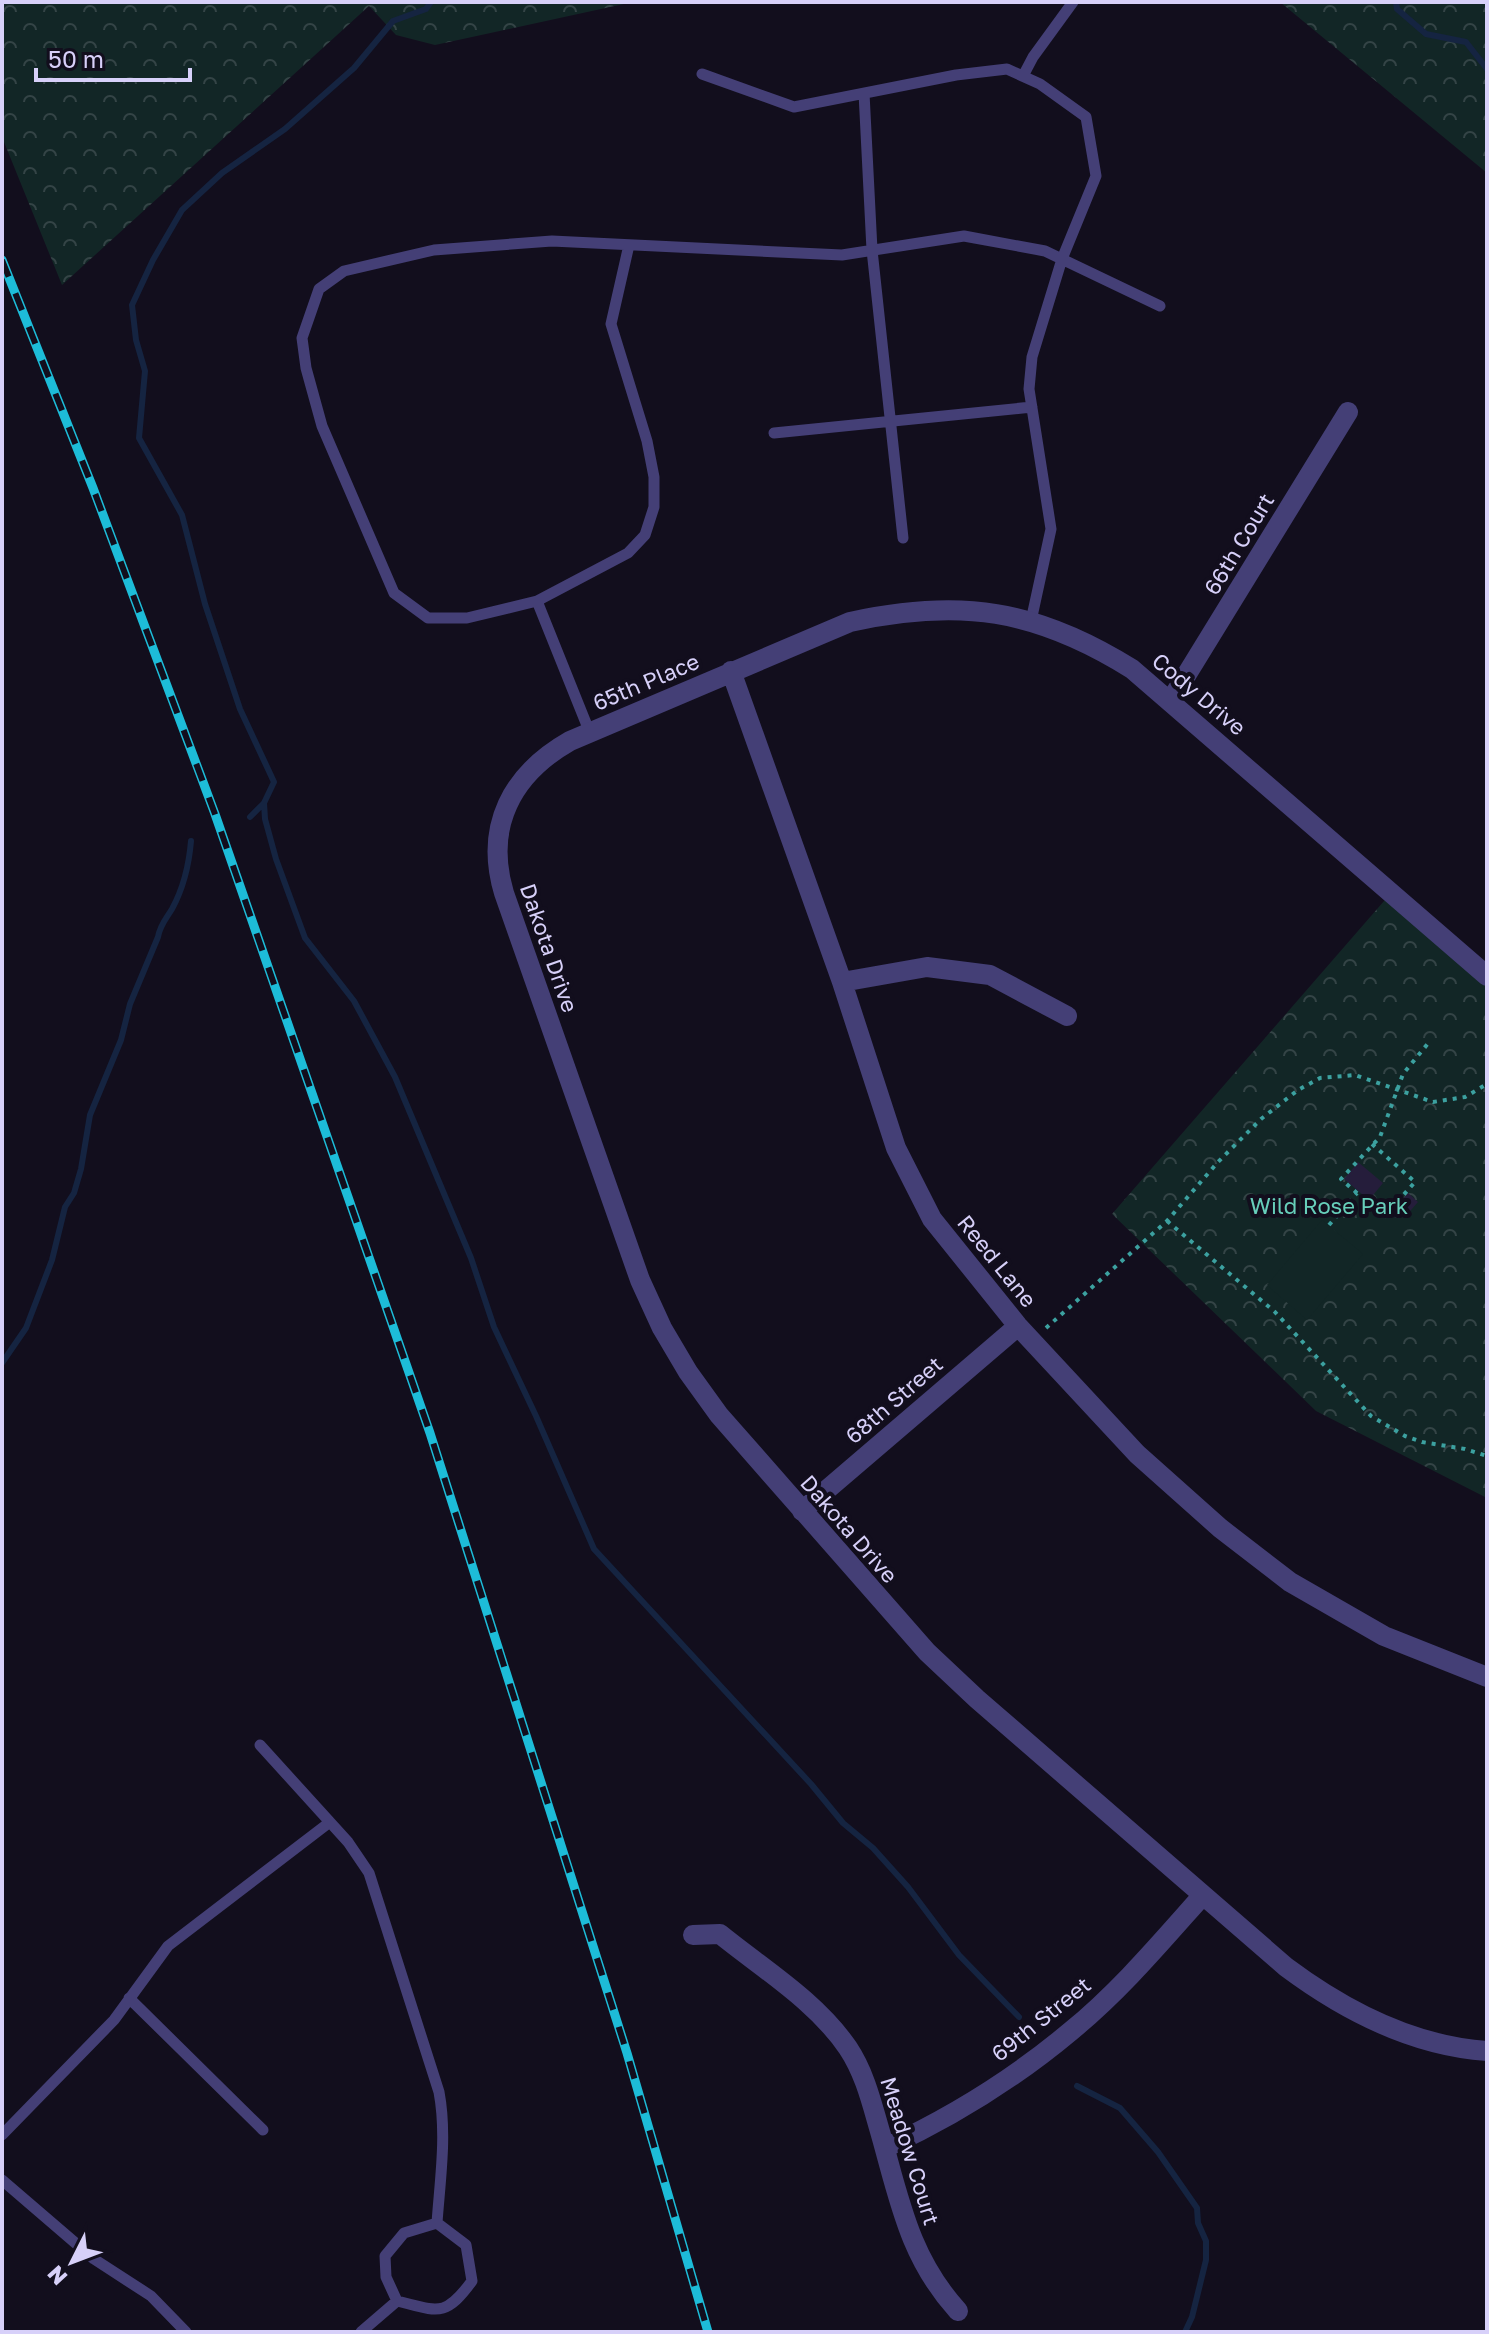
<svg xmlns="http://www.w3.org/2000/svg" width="1489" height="2334" viewBox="0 0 1489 2334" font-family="'Golos Text',sans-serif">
	<defs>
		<pattern id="park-crowns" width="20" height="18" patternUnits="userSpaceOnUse" patternTransform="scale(2)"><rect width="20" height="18" fill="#122626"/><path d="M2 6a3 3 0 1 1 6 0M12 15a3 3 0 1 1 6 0" fill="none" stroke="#344446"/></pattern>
	</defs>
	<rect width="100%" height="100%" fill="#120e1d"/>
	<!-- park -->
	<path fill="url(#park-crowns)" d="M2,2H633L435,45L396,35L369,6L62,285L2,137Z
		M1280,2H1487V173Z
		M1391,893L1487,976V1498L1316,1411L1112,1214Z"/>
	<!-- pitch -->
	<path fill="#122626" d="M1322,1220L1363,1254L1307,1320L1267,1285Z"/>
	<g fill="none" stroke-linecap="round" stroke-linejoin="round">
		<!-- stream -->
		<path stroke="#152441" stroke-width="6" d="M1396,2L1397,9L1426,34L1466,42L1487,69
			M264,803L265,819L276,859L305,938L354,1001L395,1077L471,1258L494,1327L536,1416L594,1549L811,1784L843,1823L873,1848L908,1887L959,1955L1019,2017
			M250,817L264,803L274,782L240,709L205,604L182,515L139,438L145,371L136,340L132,305L153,260L182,210L222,173L285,129L354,68L393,21L426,9L431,2
			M2,1363L26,1328L52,1260L65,1207L74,1193L81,1169L90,1115L121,1040L130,1004L158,937C160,925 166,919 172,909C184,887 189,865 191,841
			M1077,2086L1120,2108L1158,2152L1197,2208L1198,2223L1206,2241V2260L1192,2317L1185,2332"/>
	</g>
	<!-- building -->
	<path fill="#251d3b" d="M1358,1162L1383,1183L1369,1200L1344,1179Z
		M1408,1193L1418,1202L1404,1218L1394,1209Z"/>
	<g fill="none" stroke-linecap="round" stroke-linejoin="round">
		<!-- path -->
		<path stroke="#3ca1a0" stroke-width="4" stroke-dasharray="4 6" stroke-linecap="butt" d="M1372,1144L1415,1182L1384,1217L1341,1179L1380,1137L1403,1074L1430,1041
			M1167,1221L1275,1312L1371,1416L1405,1436L1422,1442L1465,1449L1487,1456
			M1329,1225L1357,1193
			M1046,1328L1167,1221L1218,1162L1261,1119L1298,1090L1320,1078L1355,1075L1433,1102L1465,1097L1487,1084"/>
		<!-- lane -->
		<path stroke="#443f76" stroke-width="11" d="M702,74L794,107L956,75L1007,69L1040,84L1086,117L1096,176L1062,259L1032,357L1029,389L1051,529L1031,621
			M1023,76L1033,57L1073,2
			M864,93L872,250L903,538
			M774,433L1032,407
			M537,601L628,553L645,535L654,507V477L647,441L611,324L629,245
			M590,733L537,601L467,618H428L394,593L322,426L306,368L302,338L319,289L344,271L434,250L552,241L842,255L964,236L1045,251L1160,306
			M260,1745L348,1842L369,1873L439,2092C447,2135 440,2180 437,2223L466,2245L472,2281C445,2318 438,2311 397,2301L361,2332
			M129,1998L263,2130
			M2,2135L114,2020L168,1946L330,1822
			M2,2180L94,2259L151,2296L186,2332
			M397,2301L386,2277L385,2256L404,2233L437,2223"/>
		<!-- street -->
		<path stroke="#443f76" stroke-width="20" d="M731,671L842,982L896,1148L932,1219L1018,1326L1137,1454L1220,1528L1290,1582L1384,1636L1487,1677
			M1171,700L1348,412
			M1487,976L1132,669C1036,609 960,598 850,622L570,741C512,774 484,826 504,893L640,1280L662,1328L688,1372L719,1415L927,1652L977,1699L1286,1967C1345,2011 1413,2046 1487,2051
			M842,982L927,967L990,975L1067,1016
			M802,1511L1018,1326
			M693,1935L720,1934C763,1969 816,2001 848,2048C864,2072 871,2100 879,2128C899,2197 908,2256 958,2311
			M885,2148C950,2118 1016,2077 1071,2031C1120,1991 1161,1942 1203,1895"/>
		<!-- rail casing -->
		<g stroke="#1dbcd8" stroke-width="9">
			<path id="rail" d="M2,260L93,488L215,814L430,1433L627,2053L708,2332"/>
		</g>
		<!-- rail -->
		<use href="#rail" stroke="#120e1d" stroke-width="6" stroke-dasharray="18" stroke-linecap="butt"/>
	</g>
	<g text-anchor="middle" stroke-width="8" stroke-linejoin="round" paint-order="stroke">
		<!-- street labels -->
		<g font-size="22" fill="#d7d0f9" stroke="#120e1d">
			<text transform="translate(1239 544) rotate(-59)" y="8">66th Court</text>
			<text transform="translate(646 682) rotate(-23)" y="8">65th Place</text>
			<text transform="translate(1199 694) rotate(40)" y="8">Cody Drive</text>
			<text transform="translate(549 948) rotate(71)" y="8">Dakota Drive</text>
			<text transform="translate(997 1261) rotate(51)" y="8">Reed Lane</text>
			<text transform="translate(894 1400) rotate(-41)" y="8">68th Street</text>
			<text transform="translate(849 1529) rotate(49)" y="8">Dakota Drive</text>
			<text transform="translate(1041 2019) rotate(-39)" y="8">69th Street</text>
			<text transform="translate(910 2151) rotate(73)" y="8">Meadow Court</text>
		</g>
		<!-- park labels -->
		<g font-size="22" fill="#67ceba" stroke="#120e1d">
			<text x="1329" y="1214">Wild Rose Park</text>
		</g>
	</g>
	<!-- border -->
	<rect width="1489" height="2334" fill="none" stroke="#d7d0f9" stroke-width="8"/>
	<!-- north arrow -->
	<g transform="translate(72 2262) rotate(228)" stroke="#120e1d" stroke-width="6" paint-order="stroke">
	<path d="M0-6L14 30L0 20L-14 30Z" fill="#d7d0f9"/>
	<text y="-12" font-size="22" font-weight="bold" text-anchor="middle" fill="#d7d0f9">N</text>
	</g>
	<!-- scale -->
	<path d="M36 68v12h154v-12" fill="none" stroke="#d7d0f9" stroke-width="4"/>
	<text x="48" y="68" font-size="24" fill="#d7d0f9" stroke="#120e1d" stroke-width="6" paint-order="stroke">50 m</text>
</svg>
